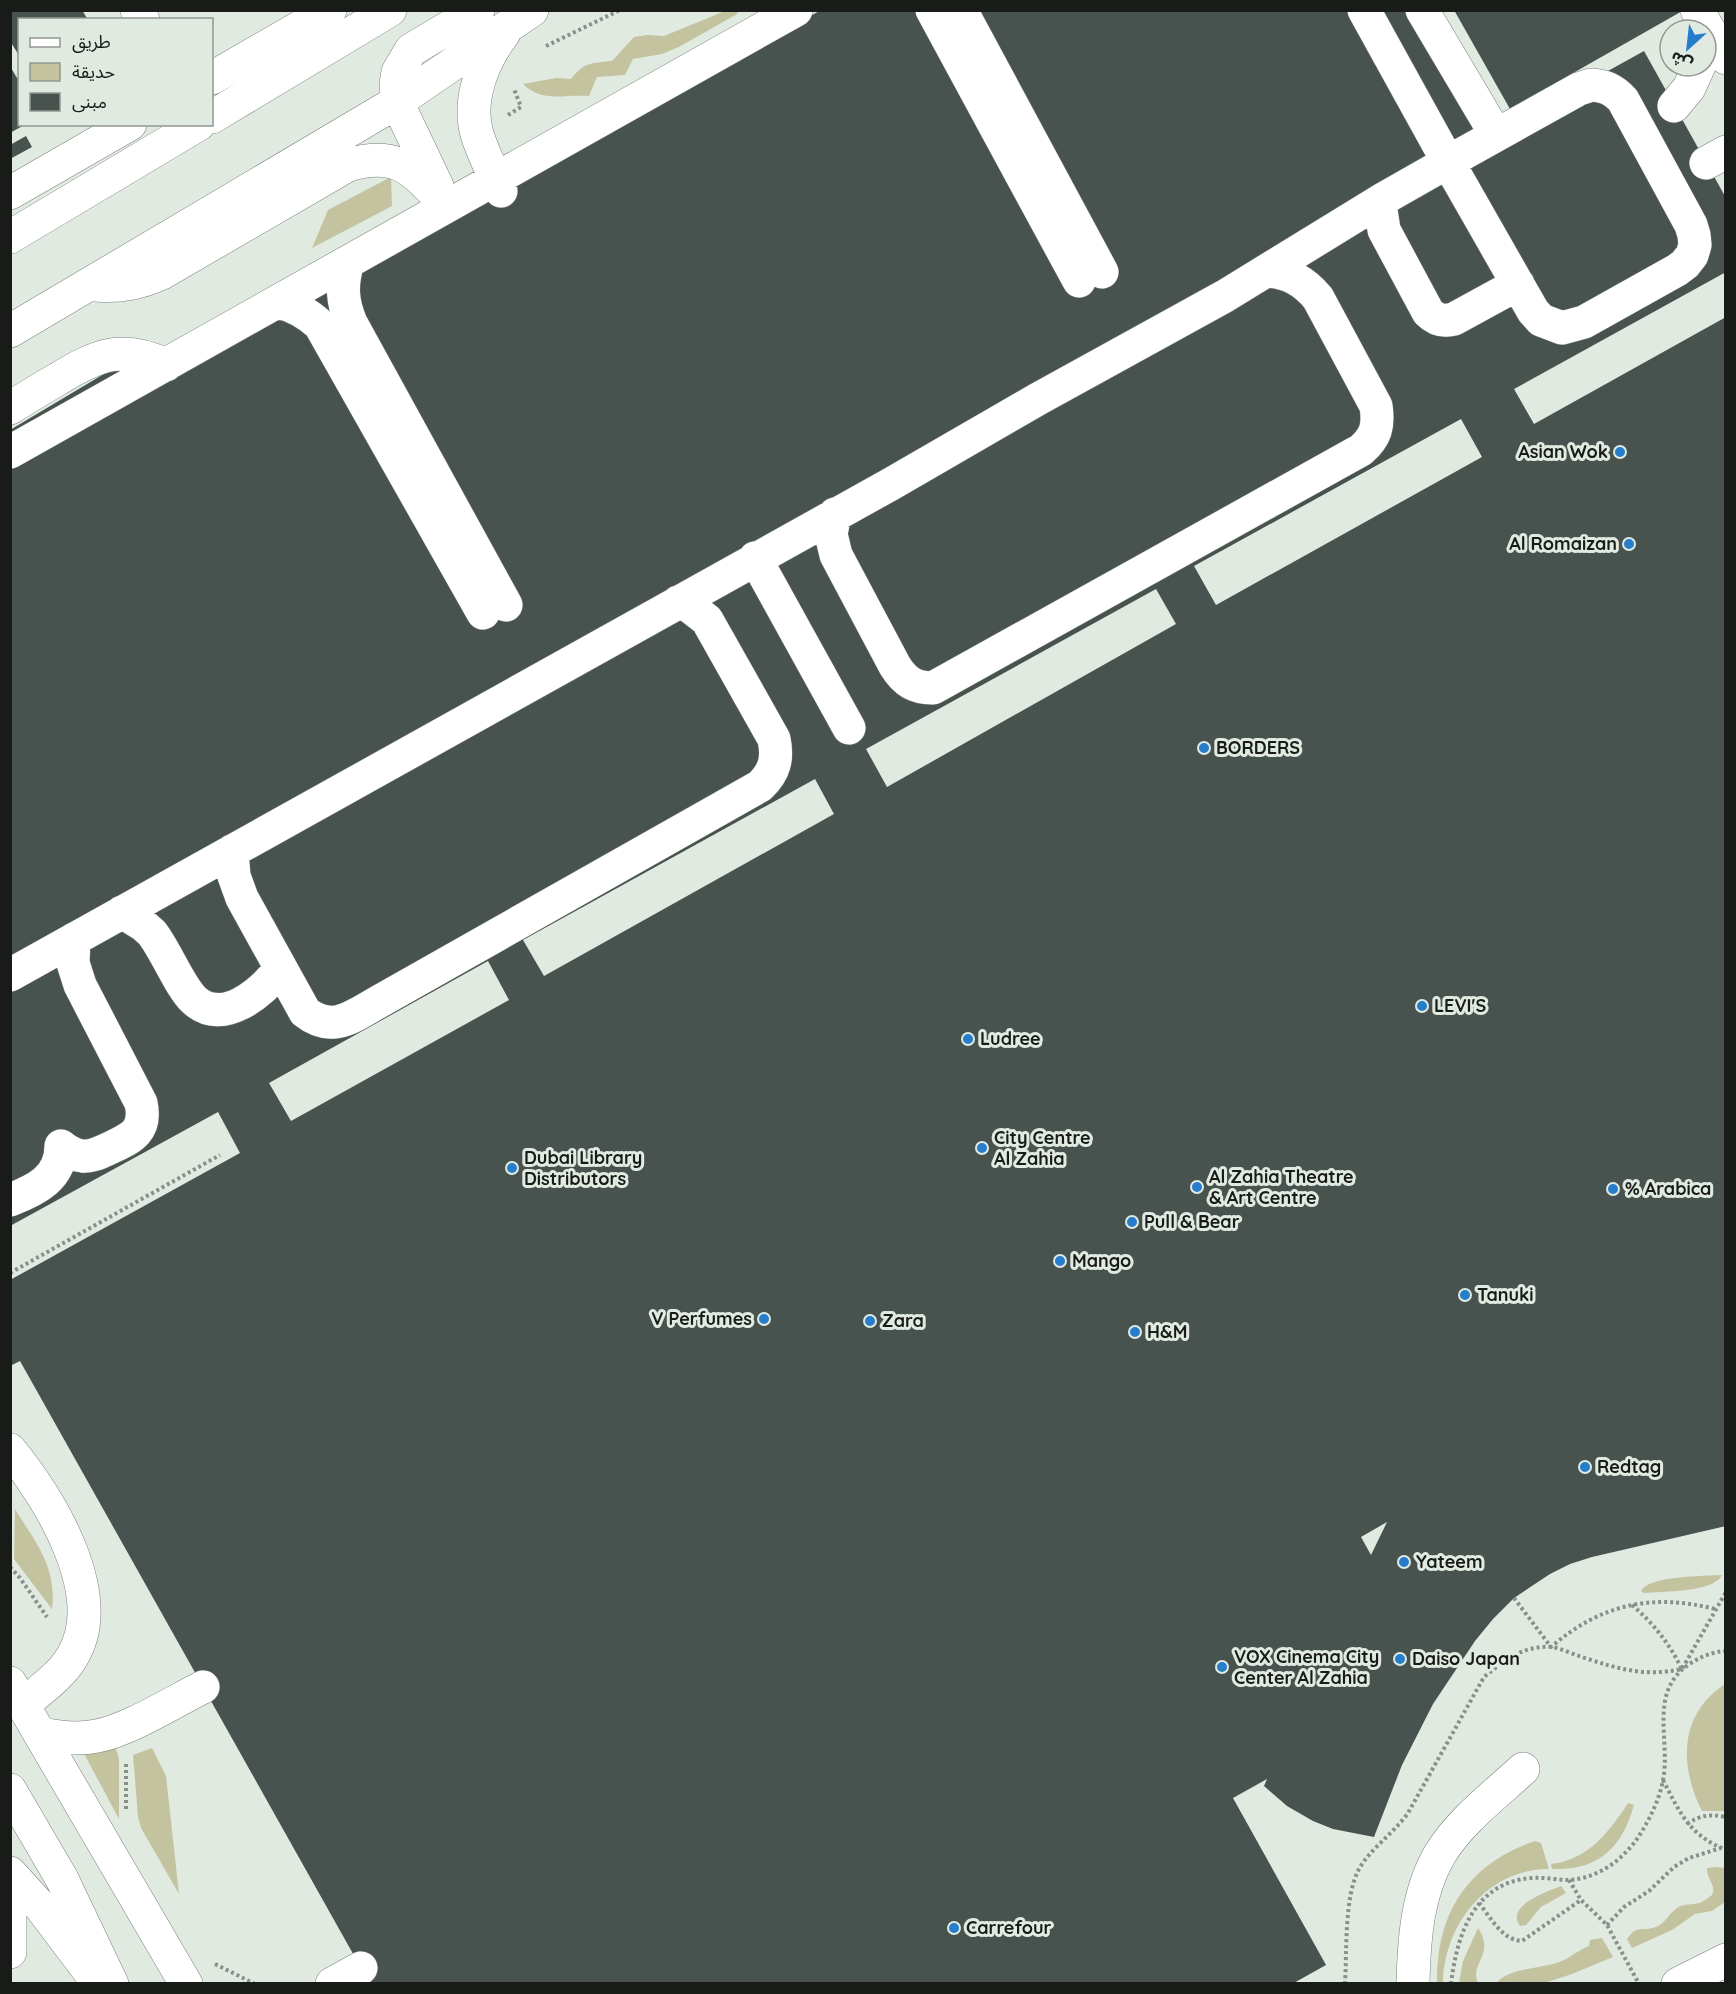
<svg xmlns="http://www.w3.org/2000/svg" width="1736" height="1994" viewBox="0 0 1736 1994" font-family="Quicksand,'Noto Sans Arabic',sans-serif">
	<rect width="100%" height="100%" fill="#e1eae1"/>
	<!-- green -->
	<path fill="#c4c39f" d="M725,11H739L737,14L679,47L662,54L633,59L625,75L597,77L589,96C564,94 542,103 523,84L556,78L571,79C584,62 592,63 612,61L634,37L647,35L664,36Z
		M391,177L392,206L312,248L328,210Z
		M15,1509C36,1543 57,1567 52,1609L14,1559Z
		M1722,1575C1713,1593 1662,1591 1644,1593L1641,1591C1648,1576 1704,1576 1722,1575Z
		M1725,1684V1811H1702C1679,1766 1679,1714 1725,1684Z
		M115,1746L119,1759V1819L81,1748Z
		M152,1748L166,1776L179,1894L141,1828L138,1817L133,1755Z
		M1628,1803L1634,1805C1622,1848 1598,1871 1552,1869L1551,1864C1588,1860 1609,1832 1628,1803Z
		M1535,1841L1541,1843L1549,1869C1487,1869 1444,1925 1443,1983H1437C1436,1913 1468,1864 1535,1841Z
		M1716,1867L1725,1868V1902L1712,1911L1695,1914L1672,1930L1632,1948L1627,1939C1637,1924 1642,1932 1656,1927C1665,1924 1669,1913 1677,1908C1684,1903 1692,1905 1700,1903C1704,1901 1708,1898 1712,1895C1717,1886 1706,1878 1707,1868Z
		M1561,1886L1566,1893L1541,1907L1526,1925L1520,1926C1505,1905 1547,1892 1561,1886Z
		M1478,1928C1496,1955 1469,1963 1478,1983H1459L1463,1961Z
		M1602,1938L1613,1957L1572,1974L1544,1983H1496C1512,1966 1543,1970 1564,1960C1572,1956 1579,1950 1589,1946L1590,1940Z"/>
	<!-- building -->
	<path fill="#48524e" fill-rule="evenodd" d="M10,10H82L88,20H20V57L10,41Z
		M821,10H1414L1487,138L1644,51L1726,198V272L1514,389L1534,424L1726,317V1526L1592,1557L1570,1564L1550,1574L1514,1598L1493,1619L1475,1641L1433,1704L1402,1765L1374,1837L1333,1829L1313,1821L1287,1806L1264,1786L1267,1779L1233,1798L1326,1965L1292,1984H370L20,1361L10,1366V1280L240,1153L218,1112L10,1226V430L119,365L148,362L501,191ZM1461,419L1482,457L1216,605L1194,566ZM1156,589L1176,624L887,787L866,749ZM815,779L834,814L544,976L523,940ZM488,961L509,1000L291,1121L269,1083ZM1387,1522L1371,1555L1361,1537Z
		M1454,10H1684L1510,109Z
		M10,66L20,83V124H26L10,133Z
		M26,136L32,147L10,159V145Z"/>
	<g fill="none" stroke-linecap="round" stroke-linejoin="round">
		<!-- minor casing -->
		<g stroke="#7a827b" stroke-width="34">
			<path id="minor" d="M137,10L143,20
				M932,10L1079,281
				M961,10L1102,272
				M1422,10L1495,133
				M1697,10L1726,58
				M212,78L330,10
				M1591,85C1605,86 1613,89 1623,100L1691,225L1694,235L1695,245L1692,255L1685,264L1677,270L1584,322L1562,328L1541,320L1533,311L1448,162L1579,89Z
				M1674,106L1689,88L1699,66
				M212,117L390,10
				M1706,163L1726,152
				M437,186L397,102L396,84L398,72L411,50L478,10
				M501,191C493,172 483,154 477,134C467,100 483,60 504,33
				M10,193L130,124
				M1383,199L1381,210L1384,230L1428,312C1436,320 1443,322 1454,319L1518,284
				M10,237L199,124
				M348,262C341,285 342,301 351,323L506,605
				M96,285C121,287 140,283 162,273L348,165C400,150 412,171 447,205
				M278,302C295,306 307,313 320,325L483,613
				M10,331L397,102L532,10
				M10,408C26,398 42,388 58,379C97,355 122,344 166,365
				M10,452L796,10
				M835,514L831,534L836,555L895,666C905,682 915,688 933,688L1361,450C1376,437 1379,426 1376,406L1318,298C1304,281 1288,272 1266,271
				M755,558L849,728
				M232,851L234,876L242,898L305,1012C333,1034 353,1016 380,1001L760,786C775,772 778,758 774,739L707,620L689,606L678,602
				M122,912L143,925L152,933C166,951 180,987 194,1000C223,1027 262,992 280,969
				M10,975L891,484L1038,399L1225,296L1383,199L1448,162L1364,10
				M61,1146C67,1151 74,1155 82,1156C92,1157 101,1152 110,1148C132,1138 147,1131 141,1103L80,985L73,963L74,939
				M10,1200C36,1190 61,1178 61,1146
				M10,1450C49,1497 110,1596 72,1657C61,1676 40,1690 23,1705
				M10,1683L186,1984
				M41,1734C60,1738 78,1740 97,1736C129,1730 173,1702 203,1687
				M10,1790L62,1879L112,1984
				M10,1873L40,1906L95,1979
				M10,1912V1952
				M332,1984L361,1968
				M1413,1984C1414,1940 1417,1893 1440,1854C1460,1821 1495,1795 1523,1769
				M1678,1984L1726,1960"/>
		</g>
		<!-- path -->
		<path stroke="#898f89" stroke-width="4" stroke-dasharray="3 3" stroke-linecap="butt" d="M546,46L620,10
			M508,115L521,107L514,89
			M10,1273L220,1155
			M10,1567L20,1578L47,1617
			M1514,1598L1551,1647C1601,1604 1652,1593 1715,1609
			M1632,1605C1655,1625 1668,1642 1682,1669
			M1663,1780C1680,1813 1689,1835 1726,1850
			M126,1809V1763
			M1687,1824C1700,1815 1710,1814 1726,1817
			M1569,1880L1581,1900L1607,1925L1639,1984
			M1479,1903C1491,1918 1502,1940 1522,1941L1581,1900
			M1607,1925L1624,1907L1649,1891L1674,1867L1689,1858L1721,1848
			M215,1964L255,1984
			M1345,1984C1347,1951 1344,1897 1359,1869C1370,1849 1394,1833 1408,1813L1484,1677C1503,1661 1524,1645 1551,1647C1561,1648 1572,1654 1582,1657C1618,1669 1645,1677 1682,1669L1726,1592
			M1451,1984C1457,1934 1474,1882 1532,1878C1545,1877 1557,1880 1569,1880C1598,1878 1621,1861 1637,1839C1649,1821 1659,1801 1663,1780C1671,1741 1648,1693 1688,1665C1700,1657 1711,1652 1726,1651"/>
		<!-- minor -->
		<use href="#minor" stroke="#fff" stroke-width="33"/>
	</g>
	<!-- markers -->
	<g fill="#267dcb" stroke="#e1eae1" stroke-width="2">
		<circle cx="1620" cy="452" r="6"/>
		<circle cx="1629" cy="544" r="6"/>
		<circle cx="1204" cy="748" r="6"/>
		<circle cx="1422" cy="1006" r="6"/>
		<circle cx="968" cy="1039" r="6"/>
		<circle cx="982" cy="1148" r="6"/>
		<circle cx="512" cy="1168" r="6"/>
		<circle cx="1197" cy="1187" r="6"/>
		<circle cx="1613" cy="1189" r="6"/>
		<circle cx="1132" cy="1222" r="6"/>
		<circle cx="1060" cy="1261" r="6"/>
		<circle cx="1465" cy="1295" r="6"/>
		<circle cx="764" cy="1319" r="6"/>
		<circle cx="870" cy="1321" r="6"/>
		<circle cx="1135" cy="1332" r="6"/>
		<circle cx="1585" cy="1467" r="6"/>
		<circle cx="1404" cy="1562" r="6"/>
		<circle cx="1400" cy="1659" r="6"/>
		<circle cx="1222" cy="1667" r="6"/>
		<circle cx="954" cy="1928" r="6"/>
	</g>
	<g text-anchor="middle" stroke-width="6" stroke-linejoin="round" paint-order="stroke">
		<!-- poi labels -->
		<g font-size="18" font-weight="bold" fill="#181b18" stroke="#e1eae1" text-anchor="start">
			<text x="1608" y="458" text-anchor="end">Asian Wok</text>
			<text x="1617" y="550" text-anchor="end">Al Romaizan</text>
			<text x="1216" y="754">BORDERS</text>
			<text x="1434" y="1012">LEVI'S</text>
			<text x="980" y="1045">Ludree</text>
			<text x="994" y="1144">City Centre<tspan x="994" dy="21">Al Zahia</tspan></text>
			<text x="524" y="1164">Dubai Library<tspan x="524" dy="21">Distributors</tspan></text>
			<text x="1209" y="1183">Al Zahia Theatre<tspan x="1209" dy="21">&amp; Art Centre</tspan></text>
			<text x="1625" y="1195">% Arabica</text>
			<text x="1144" y="1228">Pull &amp; Bear</text>
			<text x="1072" y="1267">Mango</text>
			<text x="1477" y="1301">Tanuki</text>
			<text x="752" y="1325" text-anchor="end">V Perfumes</text>
			<text x="882" y="1327">Zara</text>
			<text x="1147" y="1338">H&amp;M</text>
			<text x="1597" y="1473">Redtag</text>
			<text x="1416" y="1568">Yateem</text>
			<text x="1234" y="1663">VOX Cinema City<tspan x="1234" dy="21">Center Al Zahia</tspan></text>
			<text x="1412" y="1665">Daiso Japan</text>
			<text x="966" y="1934">Carrefour</text>
		</g>
	</g>
	<!-- border -->
	<rect width="1736" height="1994" fill="none" stroke="#181b18" stroke-width="24"/>
	<!-- legend -->
	<rect x="18" y="18" width="195" height="108" fill="#e1eae1" stroke="#919791" stroke-width="1.5"/>
	<rect x="30" y="38" width="30" height="9" fill="#ffffff" stroke="#919791" stroke-width="1.5"/>
	<text x="72" y="48" font-size="18" fill="#181b18">طريق</text>
	<rect x="30" y="63" width="30" height="18" fill="#c4c39f" stroke="#919791" stroke-width="1.5"/>
	<text x="72" y="78" font-size="18" fill="#181b18">حديقة</text>
	<rect x="30" y="93" width="30" height="18" fill="#48524e" stroke="#919791" stroke-width="1.5"/>
	<text x="72" y="108" font-size="18" fill="#181b18">مبنى</text>
	<!-- north arrow -->
	<g transform="translate(1688 48) rotate(207)"><circle r="28" fill="#e1eae1" stroke="#919791" stroke-width="1.5"/>
	<path d="M0-4.5L10 22L0 15L-10 22Z" fill="#267dcb"/>
	<text y="-9" font-size="16" font-weight="bold" text-anchor="middle" fill="#181b18">ش</text>
	</g>
</svg>
